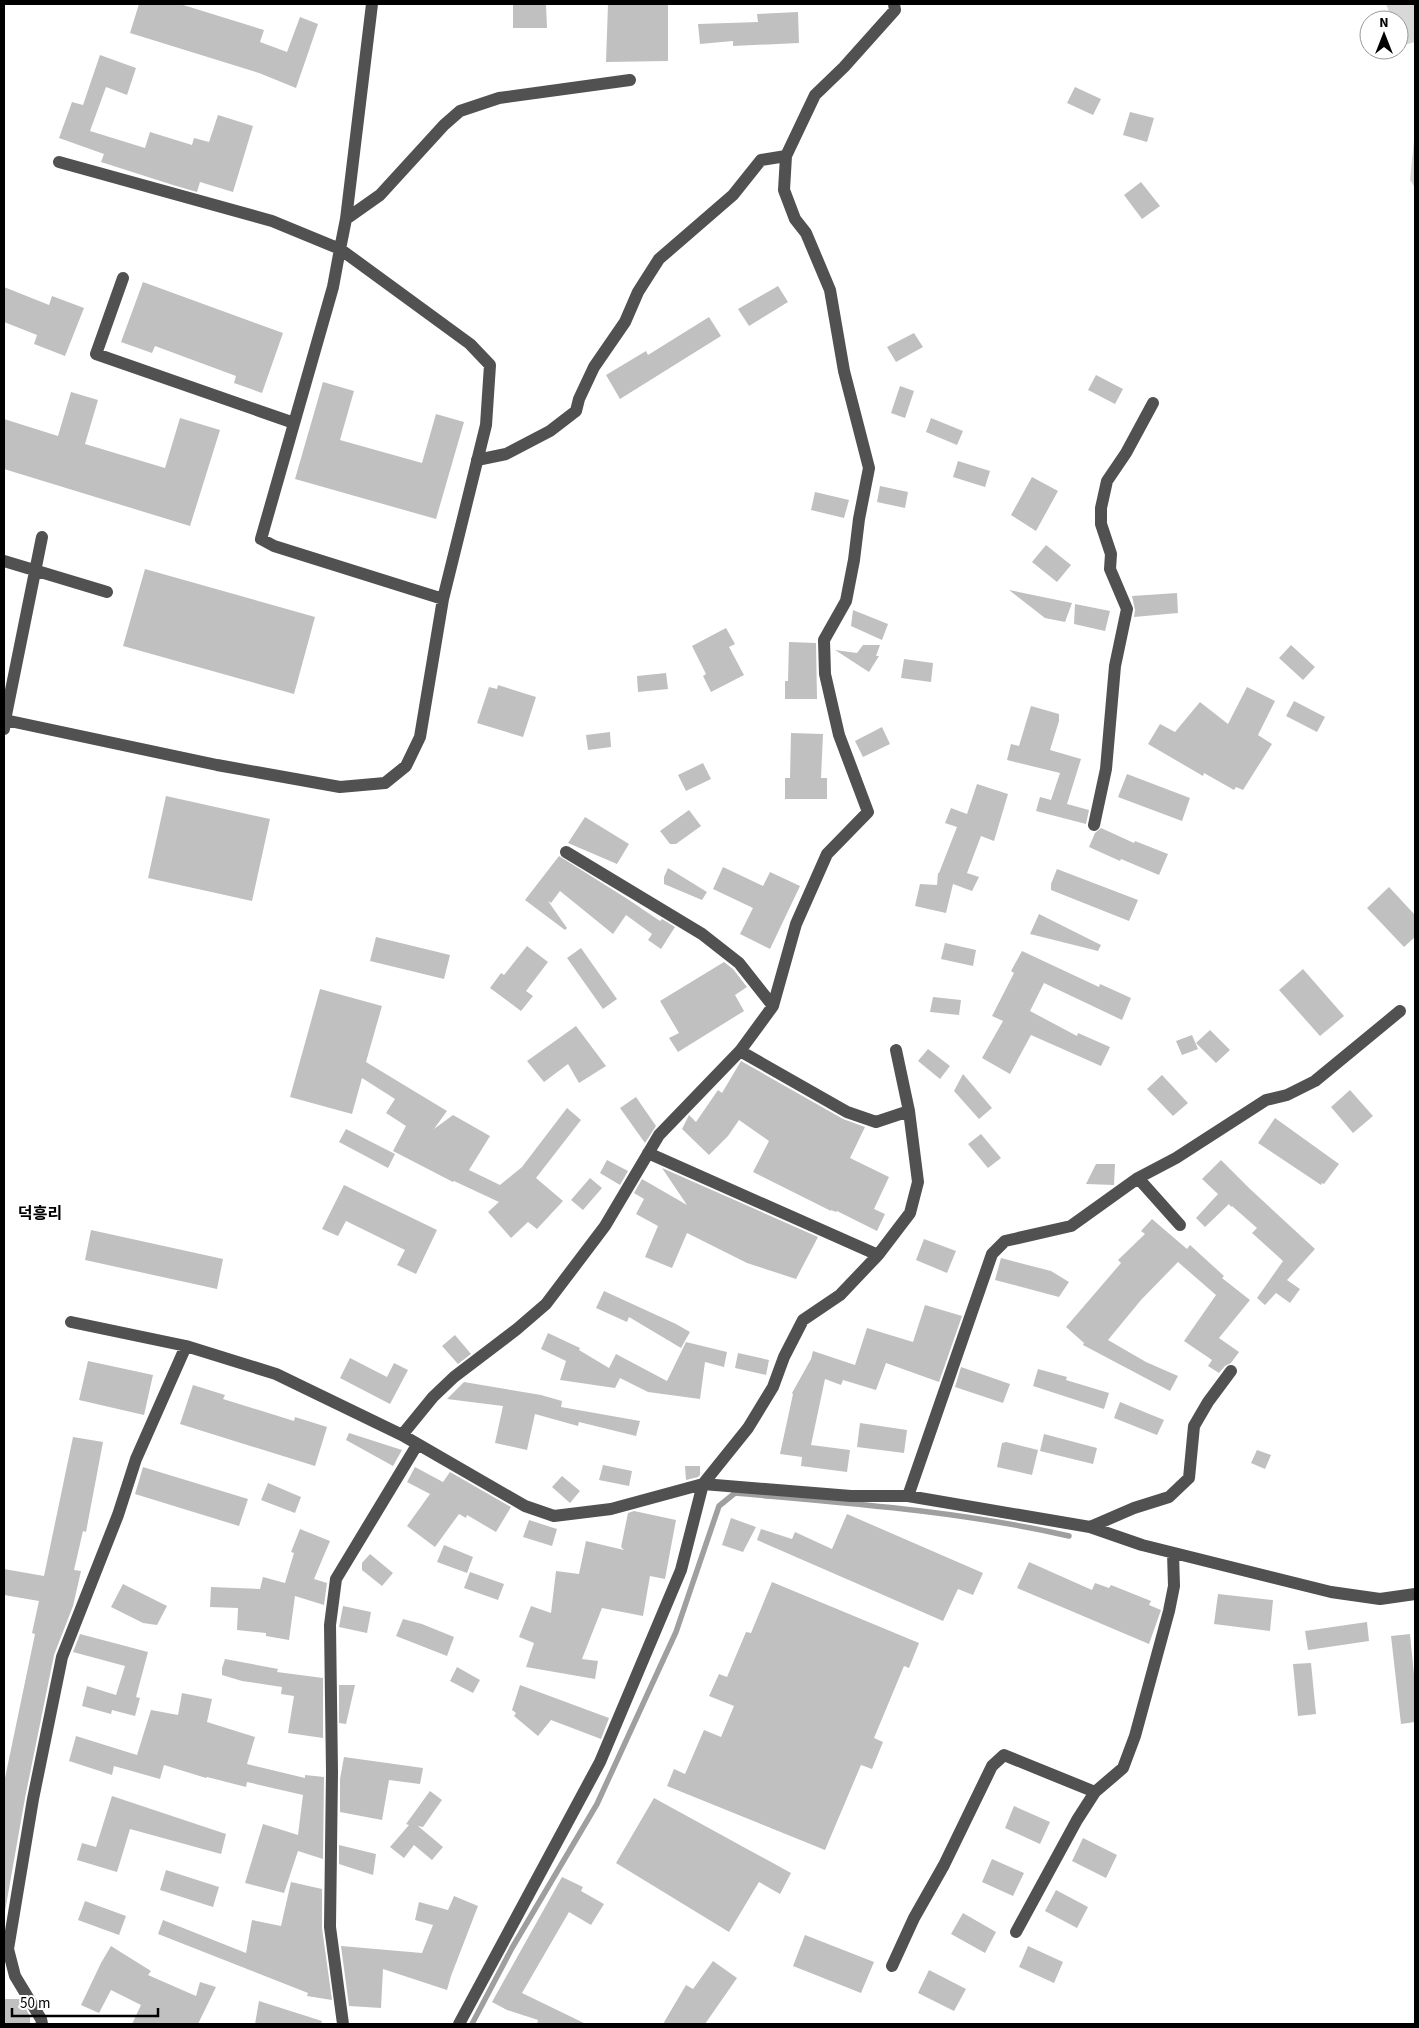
<svg xmlns="http://www.w3.org/2000/svg" width="1419" height="2028" viewBox="0 0 1419 2028" font-family="'Source Sans 3','Noto Sans KR',sans-serif">
	<rect width="100%" height="100%" fill="#fff"/>
	<!-- green -->
	<path fill="#d8d8d8" d="M1386,4H1415V42L1400,46L1399,20H1392Z
		M1415,131V188L1410,180Z"/>
	<g fill="none" stroke-linecap="round" stroke-linejoin="round">
		<!-- stream -->
		<path stroke="#9f9f9f" stroke-width="5.5" d="M472,2024L512,1948L597,1804L676,1632L719,1506L735,1493C847,1503 960,1511 1069,1536"/>
	</g>
	<!-- building -->
	<path fill="#c0c0c0" d="M139,4H180L264,30L260,42L287,52L300,17L318,24L296,88L259,73L130,33Z
		M513,4H546L547,28H513Z
		M608,4H668V61L606,62Z
		M798,12L799,43L733,46V41L700,44L698,24L758,22L757,14Z
		M100,55L136,68L127,95L106,87L90,131L145,148L150,132L192,145L194,138L209,142L218,115L253,126L233,192L200,182L197,192L173,185L101,162L104,154L59,138L72,102L83,105Z
		M1075,87L1101,99L1093,115L1067,103Z
		M1130,112L1154,118L1147,142L1123,135Z
		M1141,182L1160,206L1142,219L1124,195Z
		M143,282L283,333L262,393L234,383L236,376L155,346L152,353L121,342Z
		M778,286L788,302L749,326L738,309Z
		M4,287L49,305L52,296L84,308L65,356L34,344L37,335L4,322Z
		M709,317L721,336L620,399L606,375L646,351L648,355Z
		M914,333L923,347L896,362L887,347Z
		M1096,375L1123,389L1115,404L1088,390Z
		M323,382L354,391L340,440L422,463L436,414L464,422L436,519L295,479Z
		M900,386L914,391L905,418L891,413Z
		M71,392L98,400L85,444L165,468L180,418L220,430L190,526L4,469V419L58,436Z
		M931,418L963,431L957,445L926,432Z
		M958,461L990,471L985,487L953,477Z
		M1032,477L1058,491L1036,531L1011,515Z
		M880,486L908,492L905,508L877,502Z
		M815,492L849,500L844,518L811,510Z
		M1046,545L1071,565L1057,582L1032,562Z
		M145,569L315,617L294,694L123,646Z
		M1009,590L1072,603L1065,622L1045,618Z
		M1177,593L1178,613L1134,617L1135,610L1132,596Z
		M1075,604L1110,611L1105,631L1074,624Z
		M853,610L888,624L882,640L851,626Z
		M726,628L735,644L729,647L744,675L711,692L703,676L706,674L692,646Z
		M789,642L816,643L817,699H785V681H788Z
		M863,645H880L876,656H879L869,672L835,650L857,653Z
		M1291,645L1315,667L1303,680L1279,658Z
		M904,659L933,663L931,682L901,678Z
		M666,673L668,689L638,692L637,676Z
		M498,685L536,697L523,737L477,723L489,687L497,689Z
		M1247,687L1275,701L1258,735L1272,744L1243,790L1236,787L1234,790L1204,773L1203,776L1148,744L1160,724L1175,732L1200,702L1228,724Z
		M1294,701L1325,717L1317,732L1286,716Z
		M1031,706L1059,714V721L1050,750L1081,759L1067,804L1089,810L1086,824L1036,811L1040,797L1051,800L1060,773L1007,760L1011,744L1019,746Z
		M882,727L890,744L863,757L855,741Z
		M610,732L611,747L588,750L586,735Z
		M791,733L823,734L821,778H827V799H785V778H790Z
		M703,763L711,779L686,791L678,775Z
		M1127,774L1190,798L1182,821L1118,797Z
		M977,784L1008,794L994,841L981,836L967,873L979,877L972,891L953,884L946,913L915,906L920,884L937,885L938,873H939L957,827L945,823L951,808L967,814Z
		M166,796L270,819L252,901L148,878Z
		M689,810L701,826L676,844H670L660,831Z
		M585,817L629,844L617,864L568,843Z
		M1101,828L1134,843L1135,841L1168,854L1159,875L1121,859L1120,861L1089,847L1095,833Z
		M559,856L629,900L660,921L662,919L675,927L661,949L648,940L652,934L626,915L613,934L560,891L551,903L548,901L567,928L565,930L525,900Z
		M723,867L763,886L770,872L800,886L770,949L740,934L753,908L713,889Z
		M668,868L707,892L702,900L664,884V877Z
		M1057,869L1138,900L1129,921L1051,890V884Z
		M1389,887L1415,915V937L1404,947L1367,908Z
		M1039,914L1101,945L1098,951L1030,934Z
		M376,937L450,955L444,979L370,961Z
		M945,943L976,950L973,966L941,959Z
		M527,946L548,962L526,991L533,996L521,1011L490,988L501,973L504,975Z
		M581,948L617,999L603,1009L567,958Z
		M1022,951L1099,987L1100,984L1131,998L1122,1020L1044,983L1030,1011L1077,1036L1078,1033L1110,1047L1101,1066L1031,1035L1010,1074L982,1058L1003,1021L992,1016L1014,973L1011,971Z
		M724,962L733,969L747,987L735,995L744,1011L678,1052L669,1038L679,1033L660,1001Z
		M1303,969L1344,1016L1320,1036L1279,990Z
		M320,989L382,1006L366,1062L447,1111L434,1129L453,1115L490,1136L469,1170L500,1185L522,1167L567,1108L581,1120L536,1178L563,1201L537,1229L528,1222L511,1238L488,1212L499,1202L454,1181L453,1182L393,1151L406,1126L386,1113L395,1099L362,1078L352,1114L290,1097Z
		M933,997L961,1000L959,1015L930,1012Z
		M576,1026L606,1066L579,1083L568,1064L544,1082L527,1061Z
		M1210,1030L1230,1050L1216,1063L1196,1043Z
		M1192,1035L1198,1049L1182,1055L1176,1041Z
		M928,1049L950,1066L940,1079L918,1061Z
		M741,1061L843,1119L865,1127L850,1158L889,1177L874,1209L885,1214L877,1231L837,1211L836,1212L831,1210V1211L753,1172L769,1141L739,1120L728,1136L709,1155L682,1129L689,1115L696,1122L718,1090L722,1093Z
		M963,1074L992,1108L979,1119L954,1091Z
		M1162,1075L1188,1103L1173,1116L1147,1089Z
		M1350,1090L1373,1116L1353,1133L1331,1107Z
		M636,1097L656,1126L645,1143L620,1108Z
		M1275,1118L1339,1164L1324,1184L1322,1183L1321,1185L1258,1143Z
		M346,1129L395,1154L388,1168L339,1142Z
		M981,1134L1001,1158L988,1168L968,1144Z
		M607,1160L628,1171L620,1185L600,1173Z
		M1221,1160L1249,1188L1315,1249L1287,1280L1300,1289L1290,1303L1276,1293L1265,1305L1257,1298L1283,1261L1252,1233L1257,1228L1232,1206L1231,1207L1229,1204L1205,1227L1196,1218L1218,1194L1202,1179Z
		M1096,1164H1115L1114,1185L1086,1184Z
		M662,1168L818,1237L796,1279L747,1263L687,1233L672,1268L645,1257L658,1226L636,1214L644,1199L634,1193L642,1179L687,1205Z
		M590,1178L602,1188L583,1210L571,1200Z
		M344,1185L437,1230L416,1274L397,1265L405,1250L346,1221L338,1236L322,1229Z
		M1152,1219L1187,1249L1190,1245L1224,1276L1222,1278L1250,1300L1219,1338L1239,1352L1231,1363L1225,1366L1219,1373L1208,1366L1212,1360L1184,1341L1216,1295L1178,1262L1141,1300L1108,1340L1146,1362L1178,1376L1170,1391L1083,1345L1084,1343L1066,1327L1121,1263L1118,1260L1145,1234L1141,1231Z
		M91,1230L223,1259L217,1289L85,1260Z
		M924,1239L956,1251L947,1273L916,1260Z
		M1001,1258L1051,1271L1069,1282L1059,1297L995,1280Z
		M604,1291L676,1324L690,1332L681,1348L629,1317L627,1322L596,1308Z
		M925,1305L962,1316L939,1382L886,1363L876,1390L843,1380L841,1385L825,1379L811,1445L850,1450L847,1472L801,1466L802,1457L780,1454L793,1394L792,1393L811,1359L813,1351L855,1365L867,1328L913,1342Z
		M548,1333L580,1348L579,1350L609,1368L616,1354L667,1381L686,1342L727,1352L724,1367L705,1362L700,1399L648,1392L620,1378L615,1388L560,1380L566,1361L541,1349Z
		M455,1335L471,1354L458,1364L442,1346Z
		M738,1353L769,1360L766,1375L735,1368Z
		M350,1358L387,1377L394,1363L408,1370L390,1404L340,1378Z
		M88,1361L153,1375L144,1415L79,1400Z
		M961,1367L1010,1384L1003,1403L955,1387Z
		M1038,1369L1067,1377L1066,1380L1109,1393L1104,1409L1033,1386Z
		M464,1382L541,1395L562,1401L561,1407L640,1421L636,1436L579,1422L578,1426L535,1414L527,1450L495,1443L503,1406L447,1399Z
		M193,1385L225,1395L223,1399L294,1421L295,1417L327,1427L315,1466L180,1424Z
		M1120,1402L1164,1420L1157,1435L1114,1418Z
		M860,1423L907,1430L904,1453L857,1447Z
		M349,1433L402,1450L393,1466L346,1440Z
		M1044,1434L1097,1448L1093,1464L1040,1451Z
		M73,1437L103,1442L86,1532L83,1531L74,1570L81,1571L73,1606L54,1655L25,1798L4,1917V1783L35,1634L32,1633L39,1601L4,1595V1569L44,1576Z
		M1006,1442L1038,1450L1032,1475L997,1467L1002,1443Z
		M1257,1450L1271,1455L1265,1469L1251,1463Z
		M603,1465L632,1471L629,1486L599,1480Z
		M685,1466H700V1475L698,1477L686,1480Z
		M143,1467L248,1499L239,1526L135,1494Z
		M415,1467L443,1482L450,1472L511,1507L496,1532L467,1515L466,1518L459,1514L435,1547L407,1526L430,1494L407,1482Z
		M562,1476L580,1491L570,1503L552,1487Z
		M268,1483L301,1497L295,1513L261,1500Z
		M634,1511L676,1520L665,1579L650,1576L643,1616L602,1608L582,1659L598,1661L595,1679L526,1667L534,1643L519,1637L531,1606L551,1613L556,1571L579,1574L586,1541L624,1550L621,1547L628,1513Z
		M847,1514L983,1573L973,1595L958,1589L943,1621L757,1540L761,1529L792,1539L795,1532L832,1549Z
		M731,1518L756,1527L743,1552L722,1545Z
		M529,1520L557,1529L552,1546L523,1537Z
		M300,1529L330,1541L314,1579L327,1583L324,1605L295,1596L289,1640L266,1636V1633L237,1630L238,1608L210,1607L211,1587L260,1589L263,1577L285,1583L294,1553L291,1552Z
		M444,1545L473,1557L467,1573L437,1562Z
		M370,1554L393,1573L382,1586L362,1570V1563Z
		M1029,1562L1092,1590L1095,1583L1109,1588L1111,1585L1151,1601L1149,1605L1161,1610L1149,1644L1017,1588Z
		M470,1572L504,1584L498,1600L464,1588Z
		M772,1582L919,1643L909,1668L904,1666L874,1738L883,1742L872,1769L861,1765L825,1850L667,1786L674,1769L685,1774L704,1730L721,1737L734,1706L709,1696L719,1674L727,1677L746,1632L751,1633Z
		M123,1584L167,1606L157,1625L143,1623L111,1607Z
		M1218,1594L1273,1600L1270,1631L1214,1624Z
		M343,1606L371,1612L367,1633L339,1627Z
		M403,1619L422,1624L454,1637L447,1656L396,1636Z
		M1367,1622L1369,1641L1308,1650L1305,1631Z
		M80,1634L148,1652L136,1697L140,1698L135,1716L112,1710L111,1714L82,1706L87,1686L116,1695L125,1666L73,1652Z
		M1410,1634L1415,1685V1722L1401,1724L1391,1636Z
		M225,1659L278,1669L277,1672L323,1678V1738L288,1733L294,1696L281,1694L282,1687L242,1681L222,1675V1668Z
		M1311,1663L1316,1714L1298,1716L1293,1664Z
		M457,1667L480,1680L473,1693L450,1681Z
		M339,1685H355L346,1724L339,1723Z
		M520,1685L609,1718L601,1739L551,1720L538,1736L514,1716L516,1713L512,1710Z
		M182,1693L212,1699L207,1722L255,1737L247,1764L305,1778V1775L324,1777L323,1859L298,1851L284,1893L245,1883L263,1824L298,1835L303,1795L247,1782L246,1787L207,1777L206,1778L164,1765L160,1779L114,1766L112,1775L69,1761L76,1736L137,1755L151,1710L178,1715Z
		M344,1757L423,1768L420,1784L389,1780L382,1820L340,1812V1779Z
		M430,1791L442,1800L423,1827L418,1826L443,1847L432,1860L414,1845L404,1858L390,1847L409,1825L406,1824Z
		M112,1796L226,1834L221,1854L130,1829L117,1872L77,1860L82,1843L96,1847Z
		M654,1798L791,1873L780,1894L759,1882L729,1932L616,1863Z
		M1014,1806L1050,1822L1040,1844L1005,1828Z
		M1083,1838L1117,1855L1106,1878L1072,1861Z
		M339,1845L376,1854L373,1875L339,1864Z
		M992,1859L1024,1873L1013,1896L982,1882Z
		M166,1870L219,1887L213,1907L160,1890Z
		M562,1877L583,1887L581,1891L604,1904L591,1925L569,1912L522,1993L586,2024H537L538,2020L507,2010L492,2002Z
		M291,1882L322,1889V1928L332,2000L307,1996L308,1993L158,1934L163,1920L246,1953L252,1920L281,1926Z
		M1056,1890L1088,1907L1077,1928L1045,1911Z
		M454,1896L478,1906L451,1976L447,1990L383,1969L381,2008L349,2006L341,1946L422,1953L433,1925L415,1920L419,1902L448,1910Z
		M85,1901L126,1916L119,1935L78,1920Z
		M963,1913L996,1932L985,1953L951,1934Z
		M805,1935L874,1962L861,1993L793,1966Z
		M111,1946L151,1971L148,1975L196,1996L200,1982L216,1987L198,2024H132L141,2005L111,1990L99,2013L81,2005L101,1963Z
		M1028,1946L1063,1962L1054,1983L1019,1967Z
		M713,1961L737,1978L705,2024H663L686,1985L693,1989Z
		M929,1970L966,1989L954,2011L918,1993Z
		M4,1999H20L30,2016V2024H4Z
		M259,2001L322,2021L321,2024H255Z"/>
	<g fill="none" stroke-linecap="round" stroke-linejoin="round">
		<!-- minor -->
		<path stroke="#515151" stroke-width="12" d="M59,162L272,221L340,249L333,287L261,539L274,546L443,599
			M346,219L380,195L444,125L460,111L499,98L630,80
			M123,278L96,354L294,423
			M477,460L506,454L550,431L576,411L579,399L594,367L625,322L638,292L659,259L733,195L761,160L786,156
			M4,561L107,592
			M5,720L42,537
			M4,729L5,720L217,765L340,787L385,783L406,766L420,737L443,599L486,425L490,365L470,344L340,249L346,219L372,4
			M1094,825L1106,769L1115,666L1127,609L1110,569L1111,554L1101,524V508L1107,481L1126,453L1153,403
			M566,852L702,934L739,963L773,1006L796,924L827,854L868,812L839,735L825,674L824,640L846,601L854,560L859,519L869,468L844,371L830,290L806,233L795,219L784,190L786,156L815,95L844,67L895,10L894,4
			M896,1050L909,1111L918,1182L910,1213L878,1255L840,1295L803,1320L784,1357L773,1387L748,1428L703,1484L851,1496H908L1090,1527L1142,1545L1331,1592L1380,1599L1415,1594
			M740,1051L847,1112L876,1122L909,1111
			M648,1153L878,1255
			M1138,1178L1180,1225
			M71,1322L186,1346L276,1374L402,1435L525,1506L554,1516L611,1509L703,1484L681,1570L600,1762L459,2024
			M402,1435L433,1397L454,1377L517,1329L546,1304L605,1226L659,1135L740,1051L773,1006
			M908,1496L992,1254L1005,1241L1071,1226L1138,1178L1176,1158L1266,1100L1287,1095L1315,1081L1400,1011
			M1090,1527L1134,1508L1169,1497L1189,1478L1194,1426L1208,1402L1231,1371
			M1016,1932L1077,1820L1095,1792L1123,1768L1135,1736L1169,1611L1174,1586L1173,1553
			M892,1966L914,1918L944,1865L992,1766L1004,1755L1095,1792
			M42,2024L41,2019L15,1976L8,1949L33,1799L62,1657L118,1515L136,1459L186,1346
			M343,2024L330,1927L332,1772L330,1625L336,1579L417,1445"/>
	</g>
	<g text-anchor="middle" stroke-width="4.5" stroke-linejoin="round" paint-order="stroke">
		<!-- quarter labels -->
		<g font-size="16" font-weight="bold" fill="#000" stroke="#fff">
			<text x="40" y="1219">덕흥리</text>
		</g>
	</g>
	<!-- border -->
	<rect width="1419" height="2028" fill="none" stroke="#000000" stroke-width="10"/>
	<!-- north arrow -->
	<g transform="translate(1384 35)"><circle r="24" fill="#ffffff" stroke="#999999"/>
	<path d="M0-4L9 19L0 12L-9 19Z" fill="#000000"/>
	<text y="-8" font-size="14" font-weight="bold" text-anchor="middle" fill="#000000">N</text>
	</g>
	<!-- scale -->
	<path d="M12 2008v8h146v-8" fill="none" stroke="#000000" stroke-width="2.5"/>
	<text x="20" y="2008" font-size="15" fill="#000000" stroke="#ffffff" stroke-width="4" paint-order="stroke">50 m</text>
</svg>
